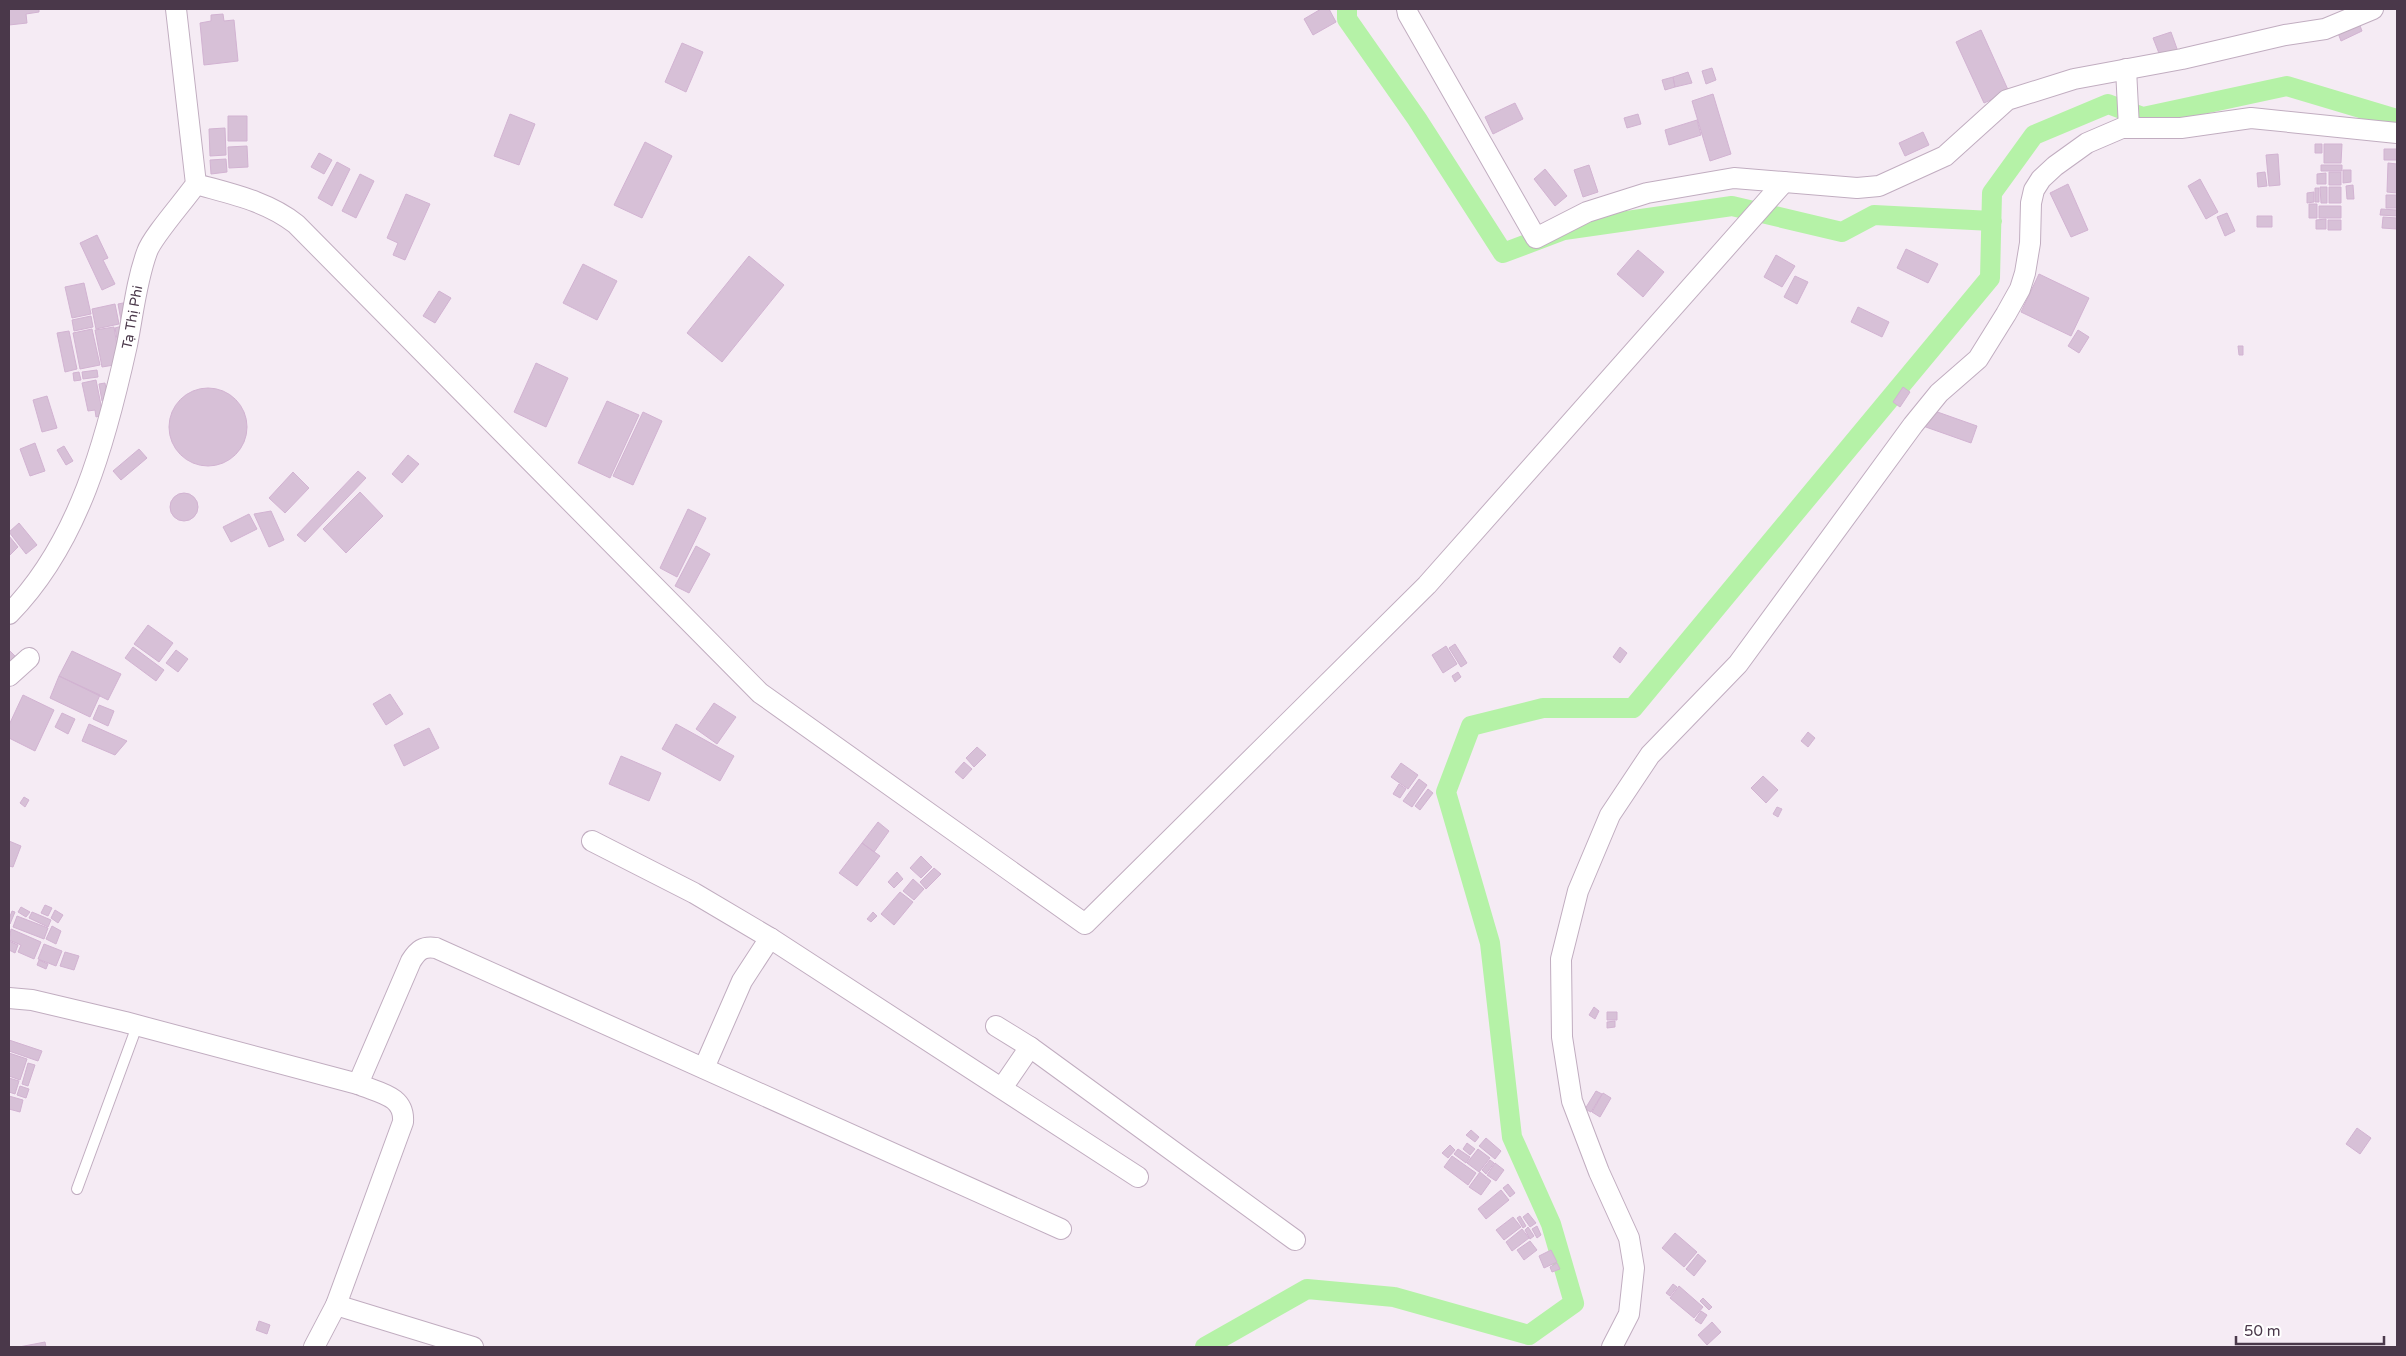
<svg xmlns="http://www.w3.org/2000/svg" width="2406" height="1356" viewBox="0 0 2406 1356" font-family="'Varela Round',sans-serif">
	<rect width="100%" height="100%" fill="#f5ebf4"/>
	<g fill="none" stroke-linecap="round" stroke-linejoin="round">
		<!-- canal -->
		<path stroke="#b5f2a7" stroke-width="20" d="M1347,9V19L1417,119L1503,253L1564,230L1732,206L1842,232L1874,215L1992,221
			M1205,1347L1307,1289L1394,1297L1529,1335L1574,1303L1551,1224L1512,1137L1490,943L1446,792L1471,726L1543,708H1633L1990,278L1992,193L2034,135L2108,104L2143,117L2287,86L2397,119"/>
	</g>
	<!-- building -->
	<path fill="#d7c0d7" stroke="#d2b3d2" d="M9,9H39V12L26,14L27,23L9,25Z
		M1321,9H1329L1336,22L1313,35L1304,19Z
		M223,14L224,21L234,20L238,61L204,65L200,23L211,21V15Z
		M2359,23L2362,31L2341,41L2338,33Z
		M1981,30L2009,92L1984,103L1956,42Z
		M2171,32L2181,60L2164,66L2153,38Z
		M682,43L703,52L686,92L665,82Z
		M1712,68L1716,80L1706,84L1702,71Z
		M1688,72L1692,83L1675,87L1673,77Z
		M1673,77L1675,87L1665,90L1662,80Z
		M1713,94L1731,154L1710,161L1692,101Z
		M1515,103L1523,119L1493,134L1485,117Z
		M510,114L535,124L519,165L494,156Z
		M1638,114L1641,124L1627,128L1624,118Z
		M228,116H247V141H228Z
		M1697,120L1701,135L1669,145L1665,130Z
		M225,128L226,155L210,156L209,129Z
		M1923,132L1929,145L1905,156L1899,143Z
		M645,142L672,156L642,218L614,205Z
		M2315,144H2322V153H2315Z
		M2324,144H2342L2341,163H2324Z
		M247,146L248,167L229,168L228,147Z
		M2384,149H2397V160H2384Z
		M319,153L332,160L324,174L311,167Z
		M2278,154L2280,185L2269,186L2266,155Z
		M226,159L227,172L211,174L210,160Z
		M337,162L350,169L332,206L318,198Z
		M2388,163L2397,164V193L2387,192Z
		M1589,165L1598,192L1583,197L1574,170Z
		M2321,165H2342V171H2321Z
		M1545,169L1567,196L1555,206L1534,179Z
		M2343,170H2351V182L2343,183Z
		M2265,172L2267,186L2258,187L2257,173Z
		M2329,172H2341V185H2329Z
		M2326,173V184H2317V174Z
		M360,174L374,181L356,218L342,211Z
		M2200,179L2218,212L2206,219L2188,186Z
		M2068,184L2088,230L2071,237L2050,193Z
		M2353,185L2354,199H2347L2346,186Z
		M2320,187H2327V203H2321Z
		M2329,187H2341V203H2329Z
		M2315,188H2319V202H2315Z
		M2314,192V202L2307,203V193Z
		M406,194L430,204L405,260L393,255L398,243L387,238Z
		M2386,195H2397V208H2386Z
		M2309,204H2317V218H2309Z
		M2319,206H2341V218H2319Z
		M2381,209L2397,210V216L2380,215Z
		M2227,213L2235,231L2225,236L2217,217Z
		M2257,216H2272V227H2257Z
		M2383,217L2397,218V229L2382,228Z
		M2326,219V229H2316V220Z
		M2328,220H2341V230H2328Z
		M97,235L108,258L103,260L115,284L102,290L80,243Z
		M1906,249L1938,264L1928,283L1897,268Z
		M1638,250L1664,272L1643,297L1617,274Z
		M1776,255L1795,266L1782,287L1764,277Z
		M749,256L784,285L722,362L687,333Z
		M583,264L617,281L597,320L563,303Z
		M2039,274L2089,298L2071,336L2021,312Z
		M1795,276L1808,282L1797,304L1784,297Z
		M84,283L91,314L72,318L65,287Z
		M439,291L451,298L435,323L423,316Z
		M133,301L119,350L115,328L122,326L118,304Z
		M115,304L119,324L96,329L92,309Z
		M1858,307L1889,322L1882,337L1851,322Z
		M91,316L93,327L74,331L72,320Z
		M114,327L120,364L102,367L95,330Z
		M92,329L100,365L80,369L73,333Z
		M2078,330L2089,337L2079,353L2068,346Z
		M69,331L77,369L65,372L57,333Z
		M2238,346H2243V355H2239Z
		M536,363L568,378L546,427L514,412Z
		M97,370L98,377L83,379L82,372Z
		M79,372L81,380L74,381L73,373Z
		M96,380L103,415L96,417L95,410L88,411L82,383Z
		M105,383L108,400L102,401L99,384Z
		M1903,387L1910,392L1900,407L1893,402Z
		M169 427a39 39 0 1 1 78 0a39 39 0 1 1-78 0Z
		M47,396L57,428L42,432L33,400Z
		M607,401L639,415L610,478L578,463Z
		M1929,409L1977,426L1971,443L1923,426Z
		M643,412L662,421L633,485L613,476Z
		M35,443L45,471L30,476L20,449Z
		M64,446L73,461L66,465L57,450Z
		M139,449L147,458L121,480L113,471Z
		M408,455L419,464L402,483L392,474Z
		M358,471L366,478L305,542L297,535Z
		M293,472L309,488L285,513L269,498Z
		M360,492L383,516L346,553L323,529Z
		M170 507a14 14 0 1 1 28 0a14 14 0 1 1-28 0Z
		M688,509L706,518L677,577L660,568Z
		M271,511L284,540L269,547L254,514Z
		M249,514L257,529L231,542L223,527Z
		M19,523L37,545L26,554L9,532Z
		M9,536L18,547L9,556Z
		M696,546L710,554L689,593L675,586Z
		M148,625L173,643L159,662L134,644Z
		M1455,644L1467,663L1461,667L1449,648Z
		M1446,646L1457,664L1443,673L1432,655Z
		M133,647L164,670L156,681L125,658Z
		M1620,647L1627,653L1620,663L1613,657Z
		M9,650L15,656L9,667Z
		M176,650L188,659L178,672L166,663Z
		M72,651L121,674L108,700L59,676Z
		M1458,672L1461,677L1455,682L1452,676Z
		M59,676L100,695L90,717L50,698Z
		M390,694L403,714L386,725L373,704Z
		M23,695L54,710L35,751L9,738V725Z
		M714,703L736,717L717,744L696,729Z
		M99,705L114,711L108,726L93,719Z
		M62,713L75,719L68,734L55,727Z
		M89,724L127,741L115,755L82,741Z
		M676,724L734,756L720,781L662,749Z
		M429,728L439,748L404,766L394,745Z
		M1808,732L1815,738L1808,747L1801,741Z
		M977,747L986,755L974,767L966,758Z
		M621,756L661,773L649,801L609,784Z
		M964,762L972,769L963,779L955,772Z
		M1401,763L1418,775L1408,789L1391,777Z
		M1763,776L1778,790L1766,803L1751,788Z
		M1419,779L1427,785L1412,807L1403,801Z
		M1399,784L1406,789L1400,798L1393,794Z
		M1428,789L1433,793L1420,810L1415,806Z
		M24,797L29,800L25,807L20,803Z
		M1777,807L1782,809L1778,817L1773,814Z
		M878,822L889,831L874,852L862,843Z
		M9,841L21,846L13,867L9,866Z
		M862,843L880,856L857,886L839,873Z
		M921,856L932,867L921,878L910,868Z
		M934,868L941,874L926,889L920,882Z
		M897,872L903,879L894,888L888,882Z
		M913,879L924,889L914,900L903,891Z
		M900,892L913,902L894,925L881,914Z
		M45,905L52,908L48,916L41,913Z
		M21,907L30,912L26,917L18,912Z
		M55,910L63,915L58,923L51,918Z
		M12,911L15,912L10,924L9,919Z
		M32,912L51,920L48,927L29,918Z
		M873,912L877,916L871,922L867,919Z
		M17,916L48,928L44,939L13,927Z
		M52,926L61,931L56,944L46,939Z
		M11,929L41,942L34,959L18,952L21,945L9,940Z
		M9,941L18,945L15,953L9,950Z
		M44,944L62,951L56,966L38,959Z
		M65,952L79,956L74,970L60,966Z
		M39,960L48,964L46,969L37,965Z
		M1594,1007L1599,1011L1595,1019L1589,1015Z
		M1607,1012H1617V1020H1607Z
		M1615,1021V1027L1607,1028V1022Z
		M9,1040L42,1051L38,1061L9,1051Z
		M9,1053L27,1059L20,1080L9,1076Z
		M28,1063L35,1065L28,1086L22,1084Z
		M9,1078L19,1081L15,1094L9,1092Z
		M20,1086L29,1089L26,1098L17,1095Z
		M1596,1091L1602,1094L1591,1112L1585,1109Z
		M1603,1093L1611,1098L1600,1117L1592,1112Z
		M9,1096L23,1100L20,1112L9,1109Z
		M2357,1128L2371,1138L2360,1154L2346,1144Z
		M1471,1130L1479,1137L1475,1142L1466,1135Z
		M1486,1138L1501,1151L1495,1159L1479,1146Z
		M1467,1143L1475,1149L1470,1155L1463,1149Z
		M1450,1145L1455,1150L1448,1158L1442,1153Z
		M1458,1149L1470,1157L1466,1163L1454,1154Z
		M1478,1149L1490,1158L1479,1172L1467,1163Z
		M1452,1156L1476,1173L1468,1185L1444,1167Z
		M1490,1160L1494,1163L1486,1174L1482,1170Z
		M1495,1163L1504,1170L1496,1181L1487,1175Z
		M1480,1172L1491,1181L1481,1195L1469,1187Z
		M1508,1184L1515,1193L1510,1197L1503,1188Z
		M1501,1190L1509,1200L1486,1219L1478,1209Z
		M1528,1213L1536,1223L1530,1227L1523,1217Z
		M1520,1216L1526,1226L1523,1228L1517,1218Z
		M1513,1217L1521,1227L1504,1240L1496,1230Z
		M1537,1226L1541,1235L1537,1238L1532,1229Z
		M1528,1227L1534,1236L1530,1239L1525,1230Z
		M1522,1229L1529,1238L1512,1251L1506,1242Z
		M1675,1233L1697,1252L1684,1267L1662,1248Z
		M1530,1241L1537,1250L1524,1260L1517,1250Z
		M1551,1250L1557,1262L1544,1268L1539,1256Z
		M1698,1254L1706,1261L1694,1276L1686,1269Z
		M1557,1263L1560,1269L1552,1272L1550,1267Z
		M1673,1284L1677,1287L1670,1296L1666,1293Z
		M1679,1286L1703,1307L1694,1318L1670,1298Z
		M1703,1298L1712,1307L1709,1310L1700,1301Z
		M1701,1311L1707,1315L1701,1324L1695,1320Z
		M259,1321L270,1325L267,1334L256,1330Z
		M1712,1322L1721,1332L1707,1345L1698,1335Z
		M45,1342L46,1347H19Z"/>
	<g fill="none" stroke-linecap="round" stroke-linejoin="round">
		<!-- lane casing -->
		<g stroke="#c1adc0" stroke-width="12">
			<path id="lane" d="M77,1189L137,1026"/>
		</g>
		<!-- street casing -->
		<g stroke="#c1adc0" stroke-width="22">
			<g id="street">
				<path d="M1407,9L1408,14L1536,238L1587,212L1647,193L1734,178L1857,188L1879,186L1945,156L2007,100L2074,79L2182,59L2285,35L2325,29L2373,9"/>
				<path d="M2126,69L2129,128"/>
				<path d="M196,184C231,194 267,201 296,224L760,693L1085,924L1427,585L1784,182"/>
				<path id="s1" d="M9,614C79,543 106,440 127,345C133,315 136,282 147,252C152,237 185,200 196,184L176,9"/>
				<path d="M9,676L29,658"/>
				<path d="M592,841L694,893L770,938L1138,1177"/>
				<path d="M9,998L32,1000L125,1022L358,1084L411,961C418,950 423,946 436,948L1061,1229"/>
				<path d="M996,1026L1030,1047L1002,1088"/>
				<path d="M1030,1047L1295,1240"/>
				<path d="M704,1068L742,981L770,938"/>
				<path d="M336,1305L473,1347"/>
				<path d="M314,1347L336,1305L403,1122C405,1095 378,1093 358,1084"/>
				<path d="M1612,1347L1629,1314L1634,1268L1629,1238L1599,1172L1572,1101L1562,1037L1561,959L1578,891L1610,815L1650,755L1738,664L1913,425L1939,393L1978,359L2006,314L2020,289L2025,273L2030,243L2031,203L2034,190L2041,179L2055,166L2087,143L2122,128H2181L2251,118L2397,133"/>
			</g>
		</g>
		<!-- lane -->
		<use href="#lane" stroke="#fff" stroke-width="10"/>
		<!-- street -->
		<use href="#street" stroke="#fff" stroke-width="20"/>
	</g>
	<g text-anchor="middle" stroke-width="5" stroke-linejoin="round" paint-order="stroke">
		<!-- street labels -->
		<g font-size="14" fill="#4a384a" stroke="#fff">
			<text dy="5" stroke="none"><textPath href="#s1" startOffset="326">Tạ Thị Phi</textPath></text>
		</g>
	</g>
	<!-- border -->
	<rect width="2406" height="1356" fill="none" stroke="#4a384a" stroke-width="20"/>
	<!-- scale -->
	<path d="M2236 1336v8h148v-8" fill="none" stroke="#4a384a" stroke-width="2.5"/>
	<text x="2244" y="1336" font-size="15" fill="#4a384a" stroke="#ffffff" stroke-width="4" paint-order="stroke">50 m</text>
</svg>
